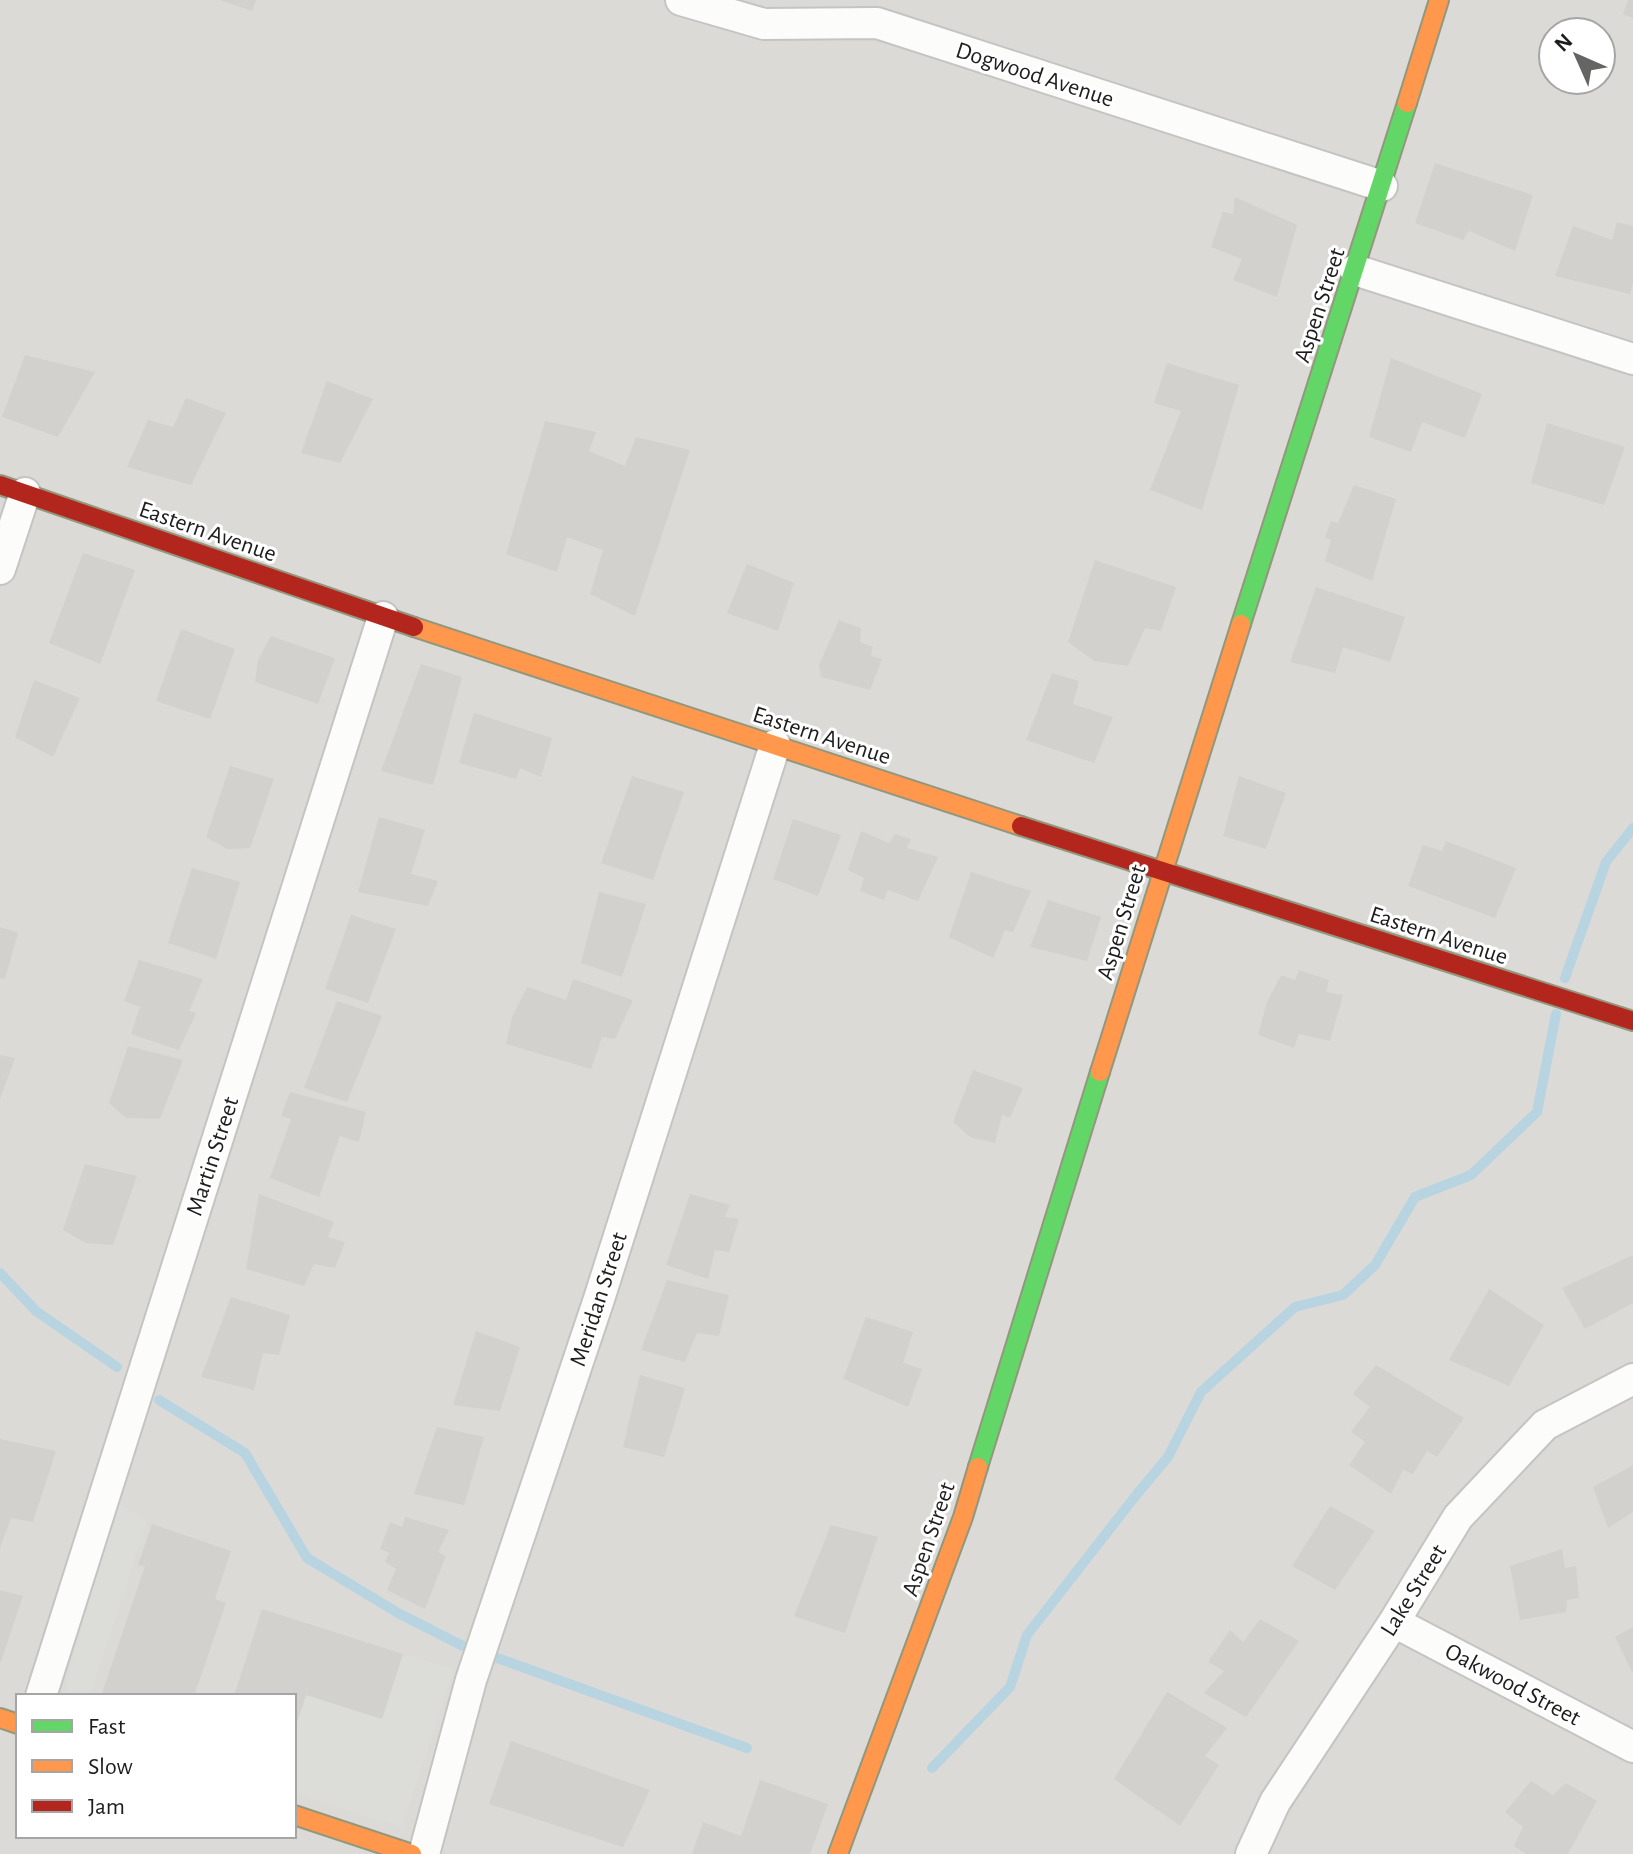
<svg xmlns="http://www.w3.org/2000/svg" width="1633" height="1854" viewBox="0 0 1633 1854" font-family="'Alegreya Sans',sans-serif">
	<rect width="100%" height="100%" fill="#ecebe6"/>
	<!-- residential -->
	<path fill="#dbdad7" fill-rule="evenodd" d="M0,0H1633V1854H0ZM1553,32H1601V80H1553ZM18,1696H294V1836H18Z"/>
	<!-- parking -->
	<path fill="#dcdcd9" d="M116,1501L147,1522L90,1696H63Z
		M403,1654L454,1669L402,1827L294,1793V1730L306,1695L382,1719Z"/>
	<g fill="none" stroke-linecap="round" stroke-linejoin="round">
		<!-- stream -->
		<path stroke="#b8d4e1" stroke-width="10" d="M1565,978L1606,862L1633,828
			M0,1273L36,1311L117,1367
			M159,1400L245,1453L307,1558L398,1613L461,1645L747,1748
			M932,1768L1010,1687L1027,1635L1137,1494L1168,1457L1201,1392L1295,1307L1343,1295L1375,1265L1415,1197L1471,1175L1537,1112L1556,1014"/>
	</g>
	<!-- building -->
	<path fill="#d3d1cd" d="M219,0H256L252,11Z
		M1628,0H1633V18L1623,14Z
		M1435,163L1533,195L1515,251L1469,231L1463,240L1415,223Z
		M1235,197L1297,225L1277,297L1233,280L1242,259L1211,247L1223,212L1233,214Z
		M1617,222L1633,226V283L1630,294L1555,276L1573,226L1612,240Z
		M25,355L95,372L58,437L2,417Z
		M1391,358L1482,394L1465,438L1422,422L1411,452L1369,437Z
		M1167,363L1239,385L1202,510L1150,490L1181,411L1154,403Z
		M327,381L373,399L340,463L301,453Z
		M186,398L226,413L191,485L127,467L148,420L173,427Z
		M545,421L596,432L589,451L625,466L636,437L690,450L635,616L590,594L603,550L567,537L557,572L506,554Z
		M1547,423L1625,447L1604,505L1531,483Z
		M1354,485L1396,499L1372,581L1325,561L1331,540L1325,537L1331,521L1338,523Z
		M83,553L135,570L100,664L49,643Z
		M1095,560L1176,587L1161,631L1145,628L1128,666L1094,661L1068,642Z
		M747,564L794,583L778,631L727,613Z
		M1316,587L1405,617L1390,662L1343,647L1335,673L1290,662Z
		M839,620L861,628L860,642L873,647L871,656L882,659L870,690L821,677L819,665Z
		M181,629L235,649L210,719L156,701Z
		M271,636L335,658L318,704L255,682L258,660Z
		M421,664L462,677L433,785L381,771Z
		M1052,673L1079,681L1073,704L1113,717L1094,763L1026,740Z
		M34,680L80,698L53,757L15,737Z
		M474,713L552,738L541,777L520,768L516,779L459,763Z
		M230,766L274,779L250,848L227,849L206,837Z
		M632,776L684,792L653,880L601,863Z
		M1239,776L1286,793L1266,849L1223,836Z
		M379,817L425,830L411,874L438,881L428,906L358,892Z
		M793,819L841,835L818,896L773,879Z
		M861,831L889,843L895,834L911,839L907,848L938,857L918,901L888,890L884,900L860,891L864,878L848,870Z
		M1446,841L1516,868L1495,918L1408,886L1423,845L1442,851Z
		M192,868L240,882L216,959L168,943Z
		M971,872L1031,891L1013,932L1005,930L993,958L949,937Z
		M599,892L646,904L622,977L581,963Z
		M1048,900L1101,917L1087,961L1030,947Z
		M351,915L396,929L368,1003L325,989Z
		M0,927L18,933L5,979L0,978Z
		M139,960L203,979L189,1011L196,1013L179,1050L131,1034L140,1007L124,1001Z
		M1299,970L1329,980L1326,992L1343,995L1330,1041L1299,1034L1294,1048L1258,1035L1267,1002L1281,975L1295,980Z
		M573,979L633,1000L615,1039L602,1037L591,1069L506,1044L512,1017L527,987L566,1000Z
		M337,1001L382,1016L347,1102L304,1088Z
		M128,1046L183,1060L160,1119L126,1118L109,1103Z
		M0,1055L15,1058L0,1099Z
		M973,1070L1023,1088L1010,1118L1002,1115L995,1143L970,1137L953,1122Z
		M290,1092L366,1112L359,1142L340,1136L319,1197L270,1178L291,1119L281,1116Z
		M85,1164L137,1176L113,1245L86,1243L63,1230Z
		M259,1194L334,1222L328,1237L345,1242L335,1268L314,1264L304,1286L246,1269Z
		M690,1194L730,1205L725,1217L739,1219L729,1252L715,1250L708,1279L666,1265Z
		M1633,1255V1303L1585,1329L1562,1288Z
		M667,1280L729,1295L719,1336L697,1333L685,1362L641,1350Z
		M1489,1289L1544,1325L1509,1386L1449,1360Z
		M231,1297L290,1315L279,1355L263,1353L254,1390L201,1377Z
		M866,1317L913,1332L903,1363L922,1369L908,1407L843,1379Z
		M476,1331L520,1347L500,1411L453,1405Z
		M1376,1365L1464,1418L1437,1457L1427,1451L1413,1474L1403,1470L1391,1494L1349,1465L1365,1442L1351,1432L1370,1407L1353,1394Z
		M640,1375L685,1388L664,1457L623,1447Z
		M437,1427L484,1437L464,1505L414,1494Z
		M0,1439L56,1451L33,1522L11,1518L0,1548Z
		M1633,1465V1512L1608,1528L1593,1487Z
		M1330,1506L1375,1531L1335,1590L1292,1566Z
		M405,1517L449,1530L438,1552L446,1556L425,1609L387,1590L396,1569L385,1562L389,1553L380,1549L390,1522L402,1527Z
		M152,1524L231,1551L215,1599L226,1603L194,1696H101L145,1566L138,1565Z
		M831,1525L878,1537L845,1633L794,1616Z
		M1562,1549L1565,1568L1576,1566L1579,1598L1567,1600L1566,1612L1520,1620L1510,1566Z
		M0,1590L23,1596L1,1662H0Z
		M262,1609L403,1654L382,1719L306,1695L295,1728L294,1696H234Z
		M1260,1619L1299,1641L1246,1717L1204,1693L1224,1671L1208,1662L1230,1630L1243,1642Z
		M1633,1627V1674L1615,1637Z
		M1167,1692L1227,1728L1205,1756L1219,1765L1180,1826L1114,1779Z
		M511,1741L650,1790L623,1847L489,1804Z
		M760,1780L828,1804L810,1854H692L703,1822L741,1836Z
		M1531,1781L1553,1795L1566,1783L1597,1801L1568,1854H1526L1514,1846L1523,1827L1505,1812Z"/>
	<g fill="none" stroke-linecap="round" stroke-linejoin="round">
		<!-- street casing -->
		<g stroke="#c4c4c2" stroke-width="34">
			<path id="street" d="M681,0L764,24L877,23L1382,186
				M1355,270L1633,359
				M0,569L25,493
				M1394,1622L1633,1747
				M41,1696L383,617
				M424,1854L471,1680L599,1299L775,745
				M1251,1854L1275,1802L1394,1622L1458,1517L1545,1425L1633,1379"/>
		</g>
		<!-- fast casing -->
		<g stroke="#92977d" stroke-width="22">
			<path id="fast" d="M1241,624L1407,103
				M978,1467L1100,1072"/>
		</g>
		<!-- slow casing -->
		<g stroke="#92977d" stroke-width="22">
			<path id="slow" d="M1407,103L1439,0
				M414,627L1021,826
				M1100,1072L1241,624
				M0,1718L18,1724
				M294,1815L412,1854
				M838,1854L963,1517L978,1467"/>
		</g>
		<!-- jam casing -->
		<g stroke="#92977d" stroke-width="22">
			<path id="jam" d="M0,485L414,627
				M1021,826L1633,1021"/>
		</g>
		<!-- street -->
		<use href="#street" stroke="#fcfcfb" stroke-width="30"/>
		<!-- fast -->
		<use href="#fast" stroke="#63d668" stroke-width="18"/>
		<!-- slow -->
		<use href="#slow" stroke="#ff974d" stroke-width="18"/>
		<!-- jam -->
		<use href="#jam" stroke="#b3261e" stroke-width="18"/>
	</g>
	<g text-anchor="middle" stroke-width="6" stroke-linejoin="round" paint-order="stroke">
		<!-- street labels -->
		<g font-size="24" fill="#1d1d1d" stroke="#fff">
			<text transform="translate(1035 74) rotate(18)" y="8">Dogwood Avenue</text>
			<text transform="translate(1319 305) rotate(-72)" y="8">Aspen Street</text>
			<text transform="translate(208 531) rotate(19)" y="8">Eastern Avenue</text>
			<text transform="translate(822 735) rotate(18)" y="8">Eastern Avenue</text>
			<text transform="translate(1121 922) rotate(-73)" y="8">Aspen Street</text>
			<text transform="translate(1439 935) rotate(18)" y="8">Eastern Avenue</text>
			<text transform="translate(212 1156) rotate(-72)" y="8">Martin Street</text>
			<text transform="translate(598 1299) rotate(-72)" y="8">Meridan Street</text>
			<text transform="translate(928 1539) rotate(-71)" y="8">Aspen Street</text>
			<text transform="translate(1413 1590) rotate(-58)" y="8">Lake Street</text>
			<text transform="translate(1513 1684) rotate(28)" y="8">Oakwood Street</text>
		</g>
	</g>
	<!-- legend -->
	<rect x="16" y="1694" width="280" height="144" fill="#ffffff" stroke="#a5a5a5" stroke-width="2"/>
	<rect x="32" y="1720" width="40" height="12" fill="#63d668" stroke="#a5a5a5" stroke-width="2"/>
	<text x="88" y="1734" font-size="24" fill="#1d1d1d">Fast</text>
	<rect x="32" y="1760" width="40" height="12" fill="#ff974d" stroke="#a5a5a5" stroke-width="2"/>
	<text x="88" y="1774" font-size="24" fill="#1d1d1d">Slow</text>
	<rect x="32" y="1800" width="40" height="12" fill="#b3261e" stroke="#a5a5a5" stroke-width="2"/>
	<text x="88" y="1814" font-size="24" fill="#1d1d1d">Jam</text>
	<!-- north arrow -->
	<g transform="translate(1577 56) rotate(315)"><circle r="38" fill="#ffffff" stroke="#a5a5a5" stroke-width="2"/>
	<path d="M0-6L14 30L0 20L-14 30Z" fill="#656563"/>
	<text y="-12" font-size="22" font-weight="bold" text-anchor="middle" fill="#1d1d1d">N</text>
	</g>
</svg>
